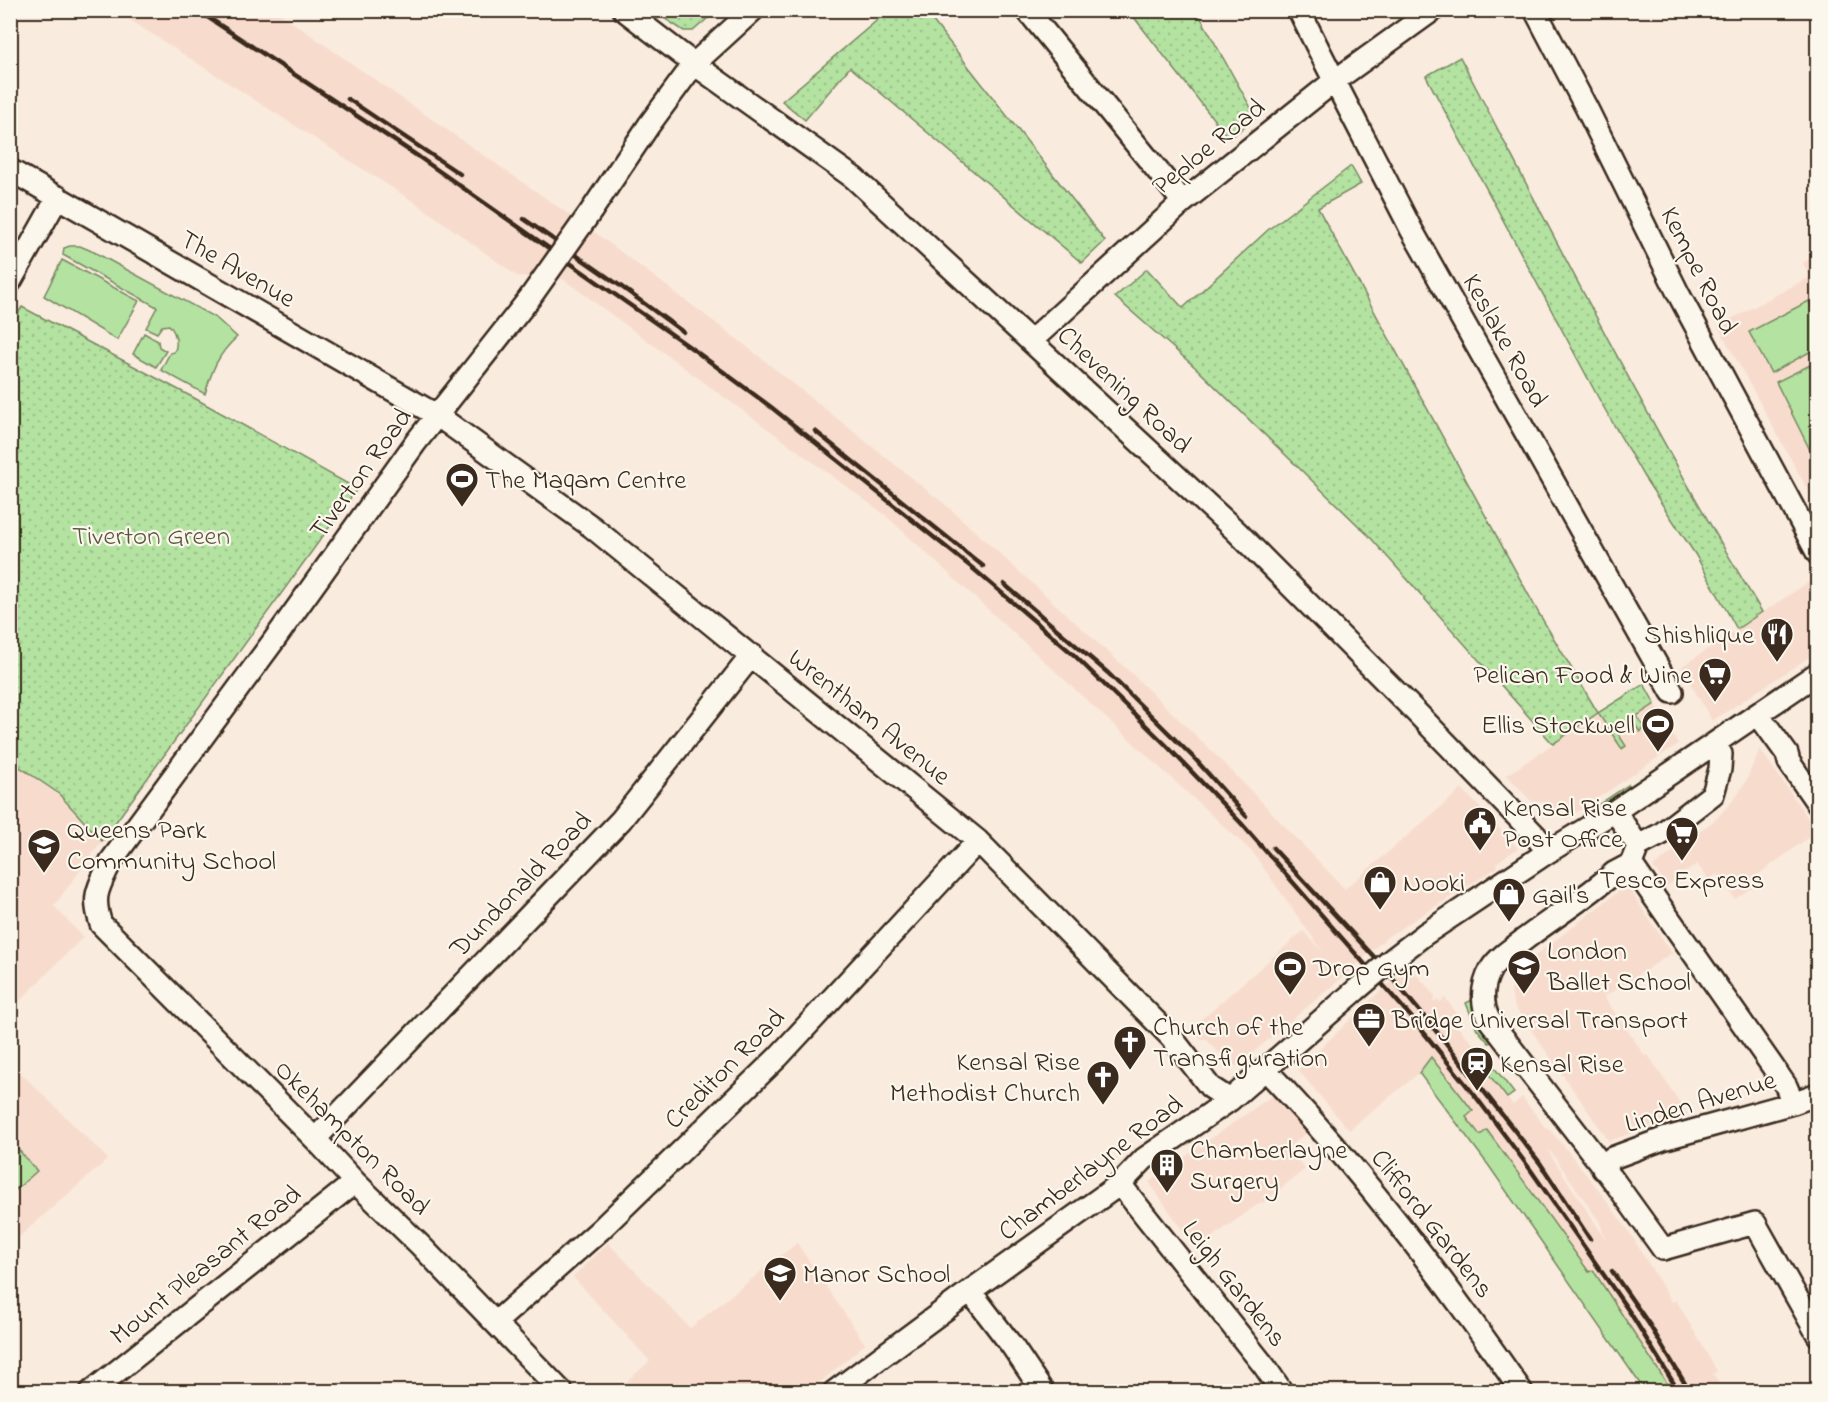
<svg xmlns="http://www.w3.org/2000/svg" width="1828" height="1402" viewBox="0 0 1828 1402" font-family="'Indie Flower',sans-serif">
	<defs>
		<pattern id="park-dots" width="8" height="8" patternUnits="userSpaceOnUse" patternTransform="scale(1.5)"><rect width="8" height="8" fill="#b3e2a1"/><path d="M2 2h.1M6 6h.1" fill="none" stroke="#9bc28a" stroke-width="1.8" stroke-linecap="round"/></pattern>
	</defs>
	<rect width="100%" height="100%" fill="#f9ebde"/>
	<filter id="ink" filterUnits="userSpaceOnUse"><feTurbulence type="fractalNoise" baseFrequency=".0167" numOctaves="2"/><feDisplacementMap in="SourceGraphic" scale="12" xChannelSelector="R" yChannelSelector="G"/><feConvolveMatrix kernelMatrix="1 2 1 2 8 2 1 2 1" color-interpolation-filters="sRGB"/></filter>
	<g filter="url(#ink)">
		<!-- built -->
		<path fill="#f7dccd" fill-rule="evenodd" d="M116,11H276L597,234L741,342L947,506L1130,672L1224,763L1345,889L1462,789L1518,848L1496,863L1498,867L1387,937L1344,976L1237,1066L1230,1065L1206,1039H1202L1191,1028L1303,931L1323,952L1253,853L884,514L563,279L517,276L422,207Z
			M1817,255V507L1718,326L1810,277L1803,263Z
			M1810,581L1817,595V652L1712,721L1681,667Z
			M1644,684L1678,744L1567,819L1557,816L1542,801L1535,802L1530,800L1507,775L1611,705Z
			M1760,749L1817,831L1755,877L1759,883L1735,899L1717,874L1709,880L1697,864L1667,886L1653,867L1716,819L1736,797L1745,783Z
			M11,761L58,793L102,841L54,906L83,937L11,1010Z
			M1623,888L1629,889L1672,953L1604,997L1645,1056L1648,1055L1688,1115L1663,1122L1609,1141L1515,1007L1511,994L1513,981L1518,969Z
			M1410,967L1435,996L1433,1002L1437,999L1440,1002L1445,998L1462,1020L1456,1025L1490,1062L1483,1067L1513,1105L1522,1097L1545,1127L1548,1128L1562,1144L1594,1184L1628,1230L1672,1302L1676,1300L1717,1371L1713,1374L1724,1391H1645L1489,1166L1419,1073L1349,1130L1298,1070L1377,994ZM1548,1151L1551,1152L1599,1221L1606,1240Z
			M10,1062L108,1159L11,1244H10Z
			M1276,1093L1309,1131L1289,1147L1305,1169L1263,1203L1261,1202L1196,1249L1149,1182Z
			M608,1243L690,1328L797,1243L865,1344L810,1391H616L650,1361L573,1277Z"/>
		<!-- grass -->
		<path fill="#b3e2a1" stroke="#778660" stroke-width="1.5" d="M70,246H80L94,252L216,318L237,337C218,354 212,370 205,394L161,370L170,353L174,352C179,344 175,331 169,325L162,326L157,333L146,328L157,307L63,255L64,248Z
			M62,260L139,301L117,340L44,296Z
			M1809,301L1817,318V348L1771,373L1749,332Z
			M144,333L158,341L159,347L166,351L156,367L133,354Z
			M1810,365L1817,380L1818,458L1815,460L1776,382Z
			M1628,785L1626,792L1586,819L1583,815Z
			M1474,999L1481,1027L1492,1041L1489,1043L1477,1029L1466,1003Z
			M1431,1057L1473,1111L1466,1117L1480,1135L1487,1130L1589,1272L1593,1270L1672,1391H1645L1489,1166L1419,1073Z
			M1490,1062L1514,1093L1507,1098L1483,1067Z
			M10,1140L37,1171L11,1194H10Z"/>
		<!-- park -->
		<path fill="url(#park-dots)" stroke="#778660" stroke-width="1.5" d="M653,11H716L693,31H684Z
			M888,11H925L1105,241L1082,263L850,67L805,120L782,101Z
			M1129,11H1197L1256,117L1229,139Z
			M1460,57C1558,244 1653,432 1762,612L1737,629L1695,554L1644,477L1599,399L1426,76Z
			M1351,166L1361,184L1318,208L1538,612L1598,713L1644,684L1655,704L1637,716L1645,729L1640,732L1631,719L1615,729L1626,746L1622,749L1598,713L1553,744L1369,536L1196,368L1115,297L1147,269L1183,308L1269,229Z
			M22,307L196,399L357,489L102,841L58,793L11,761L10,326Z"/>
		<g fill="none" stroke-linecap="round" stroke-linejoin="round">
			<!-- minor casing -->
			<g stroke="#3b2a1e" stroke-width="26">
				<path id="minor" d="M624,10L694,64L854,178L1236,531L1419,715L1535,835L1548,852
					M1027,10L1183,202
					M1299,10C1335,84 1374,156 1411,229L1672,692
					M1535,10L1587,109L1678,293L1818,554
					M10,170L438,416L592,527L978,841L1172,1038L1210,1087L1230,1100
					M592,210L649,125L694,64L753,10
					M10,282L58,197
					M529,299L416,442L272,643L111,861C99,887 91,895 101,924L315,1139L355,1182L420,1245L562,1392
					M1031,341L1183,202L1333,82L1433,10
					M1758,714L1787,754L1789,762L1818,804
					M1714,744L1721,754L1720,769L1713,794L1661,834L1638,846L1631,864L1614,873C1588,896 1557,915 1529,936C1516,946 1499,956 1491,969C1482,985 1481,1001 1488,1018L1614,1181L1663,1249L1755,1223L1818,1335
					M1615,811L1638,846
					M1631,864L1775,1070L1786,1086L1793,1103
					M1390,961L1425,934L1548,852L1615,811L1818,673
					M1265,1069C1360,1168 1444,1279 1522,1392
					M315,1139L621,820L752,655
					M1603,1169L1612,1158L1663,1139L1793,1103L1818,1094
					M1120,1184L1265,1367L1282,1392
					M970,1291L1012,1346L1043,1392
					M496,1322L600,1230L778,1057L978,841
					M91,1392L355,1182
					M834,1392L970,1291L1120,1184L1144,1159L1230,1100L1356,990"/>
			</g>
			<!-- minor -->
			<use href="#minor" stroke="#fbf7ec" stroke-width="21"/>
			<!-- rail -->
			<path stroke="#3b2a1e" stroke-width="4.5" d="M197,10L419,157L694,350L771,407L976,571L1074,655L1165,744L1241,823L1412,1018L1476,1097L1530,1169L1631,1314L1679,1392
				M348,99L460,174
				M524,219L619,285L683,332
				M815,431L983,566
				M1004,584L1108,673L1196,760L1246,816
				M1273,848L1377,960L1446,1043L1540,1163L1590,1239
				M1612,1271L1649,1324L1690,1392"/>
			<!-- minor-bridge casing -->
			<g stroke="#3b2a1e" stroke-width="26" stroke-linecap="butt">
				<path id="minor-bridge" d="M529,299L592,210
					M1356,990L1390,961"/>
			</g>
			<!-- minor-bridge -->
			<use href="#minor-bridge" stroke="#fbf7ec" stroke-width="21"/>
		</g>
	</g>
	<!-- icons -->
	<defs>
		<g id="stadium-pin" transform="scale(1.725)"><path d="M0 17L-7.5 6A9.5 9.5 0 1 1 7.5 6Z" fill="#3b2a1e" stroke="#fbf7ec"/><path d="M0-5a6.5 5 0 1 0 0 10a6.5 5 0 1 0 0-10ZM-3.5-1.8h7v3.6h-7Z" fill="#fff"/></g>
		<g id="restaurant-pin" transform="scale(1.725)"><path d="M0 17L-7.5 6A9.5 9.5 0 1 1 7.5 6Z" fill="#3b2a1e" stroke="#fbf7ec"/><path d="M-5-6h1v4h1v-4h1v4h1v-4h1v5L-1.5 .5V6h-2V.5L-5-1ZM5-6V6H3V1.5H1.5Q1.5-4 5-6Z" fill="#fff"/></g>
		<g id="supermarket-pin" transform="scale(1.725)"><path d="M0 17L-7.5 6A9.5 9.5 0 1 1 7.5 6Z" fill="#3b2a1e" stroke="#fbf7ec"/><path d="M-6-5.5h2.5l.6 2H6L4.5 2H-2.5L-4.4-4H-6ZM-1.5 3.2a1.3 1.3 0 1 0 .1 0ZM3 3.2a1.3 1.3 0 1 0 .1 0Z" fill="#fff"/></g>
		<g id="civic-pin" transform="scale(1.725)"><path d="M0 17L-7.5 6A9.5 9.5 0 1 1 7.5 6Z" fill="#3b2a1e" stroke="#fbf7ec"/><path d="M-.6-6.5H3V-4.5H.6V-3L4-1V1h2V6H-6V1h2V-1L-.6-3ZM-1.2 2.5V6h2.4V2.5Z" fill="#fff"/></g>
		<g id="school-pin" transform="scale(1.725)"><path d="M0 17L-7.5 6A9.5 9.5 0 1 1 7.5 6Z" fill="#3b2a1e" stroke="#fbf7ec"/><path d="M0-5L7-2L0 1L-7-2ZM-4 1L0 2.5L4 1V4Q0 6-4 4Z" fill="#fff"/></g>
		<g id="shop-pin" transform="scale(1.725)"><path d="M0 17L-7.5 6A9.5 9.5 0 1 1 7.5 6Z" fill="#3b2a1e" stroke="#fbf7ec"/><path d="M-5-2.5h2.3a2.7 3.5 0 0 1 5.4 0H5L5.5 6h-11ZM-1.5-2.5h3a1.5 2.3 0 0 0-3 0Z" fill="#fff"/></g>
		<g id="office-pin" transform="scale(1.725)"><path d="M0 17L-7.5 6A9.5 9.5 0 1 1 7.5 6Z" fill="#3b2a1e" stroke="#fbf7ec"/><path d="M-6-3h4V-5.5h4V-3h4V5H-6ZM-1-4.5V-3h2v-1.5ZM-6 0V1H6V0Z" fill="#fff"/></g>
		<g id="church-pin" transform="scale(1.725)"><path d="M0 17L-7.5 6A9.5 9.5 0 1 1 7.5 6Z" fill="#3b2a1e" stroke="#fbf7ec"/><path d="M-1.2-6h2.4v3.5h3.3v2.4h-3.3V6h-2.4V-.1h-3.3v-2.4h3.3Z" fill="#fff"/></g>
		<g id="station-pin" transform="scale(1.725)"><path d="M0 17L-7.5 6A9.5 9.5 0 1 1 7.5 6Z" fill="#3b2a1e" stroke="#fbf7ec"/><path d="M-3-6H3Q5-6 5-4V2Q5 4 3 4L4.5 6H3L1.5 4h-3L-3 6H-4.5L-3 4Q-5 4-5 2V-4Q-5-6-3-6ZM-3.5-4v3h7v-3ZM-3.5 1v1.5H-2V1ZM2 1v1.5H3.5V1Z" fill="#fff"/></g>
		<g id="building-pin" transform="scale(1.725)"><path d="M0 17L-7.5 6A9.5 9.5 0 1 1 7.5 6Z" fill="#3b2a1e" stroke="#fbf7ec"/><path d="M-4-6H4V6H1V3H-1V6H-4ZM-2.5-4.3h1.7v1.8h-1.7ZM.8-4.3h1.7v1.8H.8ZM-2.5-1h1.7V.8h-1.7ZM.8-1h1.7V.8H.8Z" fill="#fff"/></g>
	</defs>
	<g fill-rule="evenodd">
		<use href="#stadium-pin" x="462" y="479"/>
		<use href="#restaurant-pin" x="1777" y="634"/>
		<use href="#supermarket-pin" x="1715" y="674"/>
		<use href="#stadium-pin" x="1658" y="724"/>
		<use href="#civic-pin" x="1480" y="823"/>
		<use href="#supermarket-pin" x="1682" y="833"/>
		<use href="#school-pin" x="44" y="845"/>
		<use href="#shop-pin" x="1380" y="882"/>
		<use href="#shop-pin" x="1509" y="894"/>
		<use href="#school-pin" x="1524" y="966"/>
		<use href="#stadium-pin" x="1290" y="967"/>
		<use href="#office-pin" x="1369" y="1019"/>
		<use href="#church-pin" x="1130" y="1042"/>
		<use href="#station-pin" x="1477" y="1063"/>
		<use href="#church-pin" x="1103" y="1077"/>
		<use href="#building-pin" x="1167" y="1165"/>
		<use href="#school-pin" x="780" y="1273"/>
	</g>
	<g text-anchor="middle" stroke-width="4.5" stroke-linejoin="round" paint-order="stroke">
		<!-- street labels -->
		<g font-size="27" fill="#3b2a1e" stroke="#fbf7ec">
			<text transform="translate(1208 146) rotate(-39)" y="9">Peploe Road</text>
			<text transform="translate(238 268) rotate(30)" y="9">The Avenue</text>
			<text transform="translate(1700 270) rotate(63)" y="9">Kempe Road</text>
			<text transform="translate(1506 340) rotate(61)" y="9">Keslake Road</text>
			<text transform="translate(1125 389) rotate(43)" y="9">Chevening Road</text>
			<text transform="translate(360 473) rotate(-54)" y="9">Tiverton Road</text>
			<text transform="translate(870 716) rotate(39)" y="9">Wrentham Avenue</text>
			<text transform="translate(520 884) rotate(-46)" y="9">Dundonald Road</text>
			<text transform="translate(724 1068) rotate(-45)" y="9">Crediton Road</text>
			<text transform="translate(1700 1101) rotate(-17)" y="9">Linden Avenue</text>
			<text transform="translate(353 1137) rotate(45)" y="9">Okehampton Road</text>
			<text transform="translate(1090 1167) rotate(-37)" y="9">Chamberlayne Road</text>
			<text transform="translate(1433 1223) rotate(52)" y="9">Clifford Gardens</text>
			<text transform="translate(205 1264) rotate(-39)" y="9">Mount Pleasant Road</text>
			<text transform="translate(1235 1283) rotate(52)" y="9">Leigh Gardens</text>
		</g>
		<!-- poi labels -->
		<g font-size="27" fill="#3b2a1e" stroke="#fbf7ec" text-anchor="start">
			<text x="485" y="488">The Maqam Centre</text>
			<text x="1754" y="643" text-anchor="end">Shishlique</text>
			<text x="1692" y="683" text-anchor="end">Pelican Food &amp; Wine</text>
			<text x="1635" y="733" text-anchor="end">Ellis Stockwell</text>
			<text x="1503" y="816">Kensal Rise<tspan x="1503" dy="31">Post Office</tspan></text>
			<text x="67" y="838">Queens Park<tspan x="67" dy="31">Community School</tspan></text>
			<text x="1682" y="888" text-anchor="middle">Tesco Express</text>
			<text x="1403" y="891">Nooki</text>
			<text x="1532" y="903">Gail's</text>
			<text x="1547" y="959">London<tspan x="1547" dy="31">Ballet School</tspan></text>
			<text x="1313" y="976">Drop Gym</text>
			<text x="1392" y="1028">Bridge Universal Transport</text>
			<text x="1153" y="1035">Church of the<tspan x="1153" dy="31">Transfiguration</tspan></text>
			<text x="1080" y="1070" text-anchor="end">Kensal Rise<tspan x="1080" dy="31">Methodist Church</tspan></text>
			<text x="1500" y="1072">Kensal Rise</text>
			<text x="1190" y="1158">Chamberlayne<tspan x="1190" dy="31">Surgery</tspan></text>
			<text x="803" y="1282">Manor School</text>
		</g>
		<!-- park labels -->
		<g font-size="27" fill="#59583f" stroke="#fbf7ec">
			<text x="151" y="544">Tiverton Green</text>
		</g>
	</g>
	<!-- margin -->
	<rect width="1828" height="1402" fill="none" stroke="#fbf7ec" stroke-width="36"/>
	<rect x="18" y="18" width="1792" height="1366" fill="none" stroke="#3b2a1e" stroke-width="2" filter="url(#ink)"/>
</svg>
